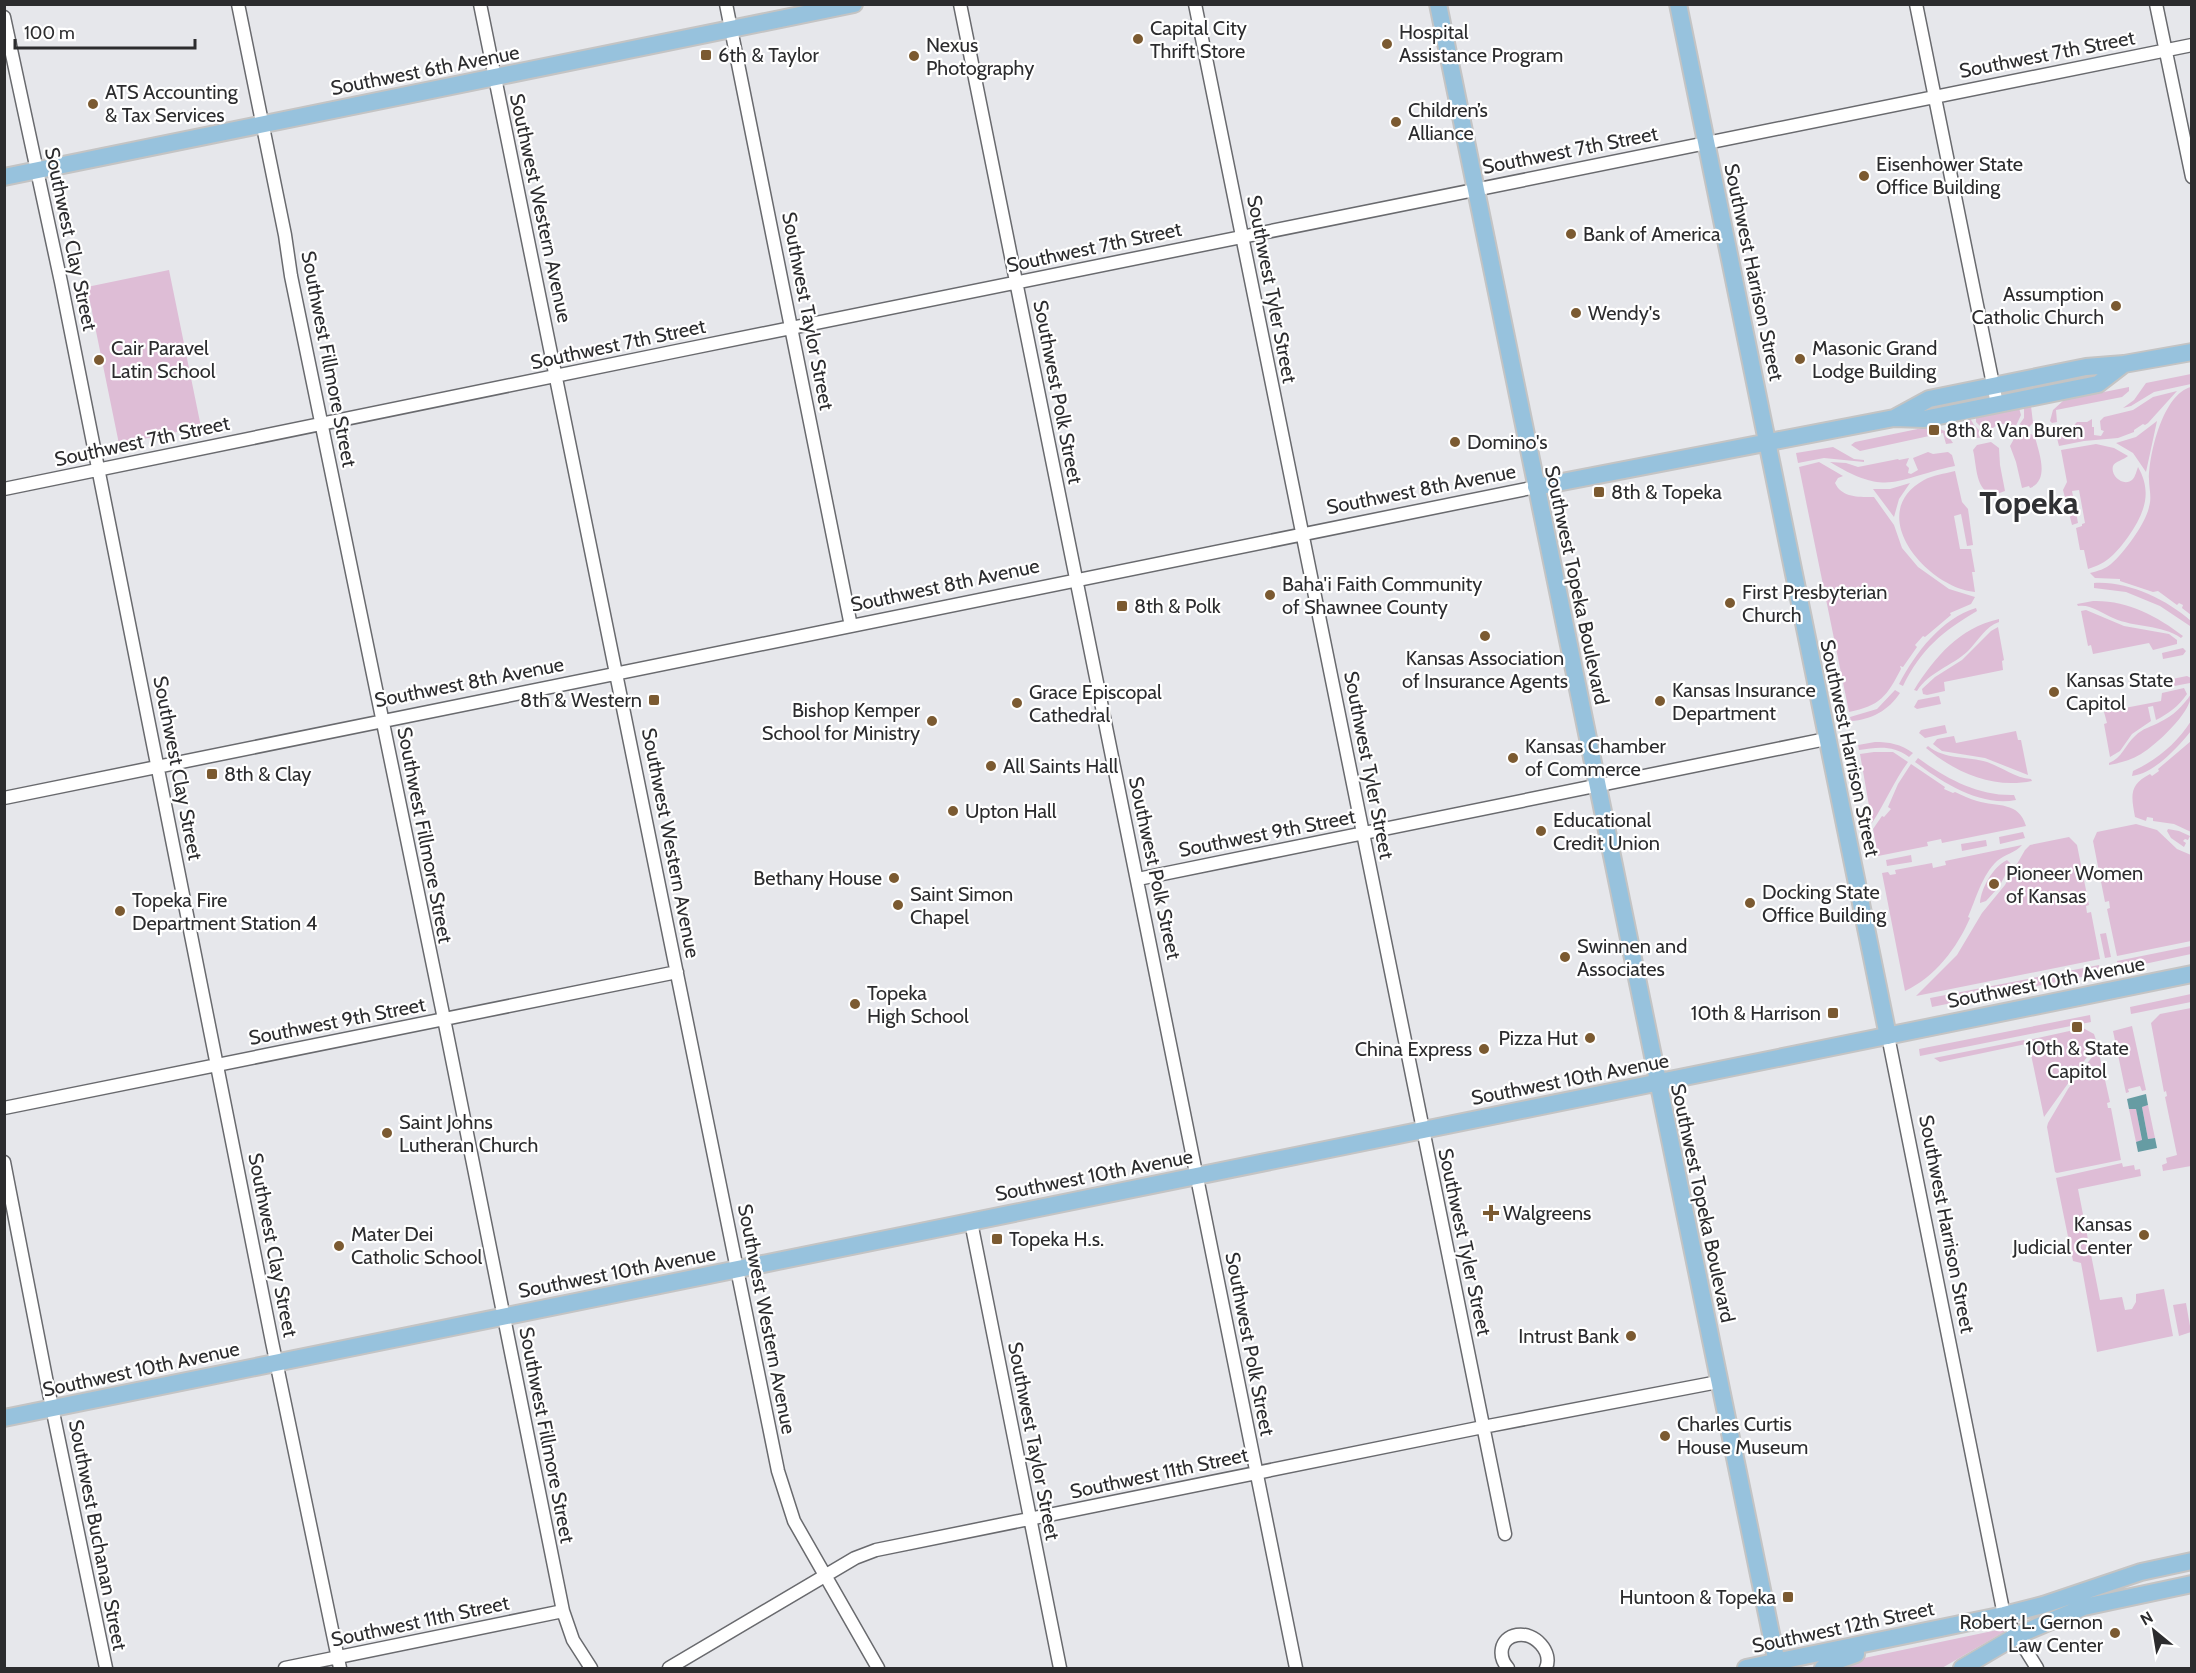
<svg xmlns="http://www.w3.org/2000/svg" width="2196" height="1673" viewBox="0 0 2196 1673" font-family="Cabin,sans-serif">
	<rect width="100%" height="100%" fill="#e6e7eb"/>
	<!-- green -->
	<path fill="#debdd6" d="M169,270L201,427L119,444L87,287Z
		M2191,374V384L2154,392L2131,406L2123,408L2134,400L2146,383Z
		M2129,387V391L2122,397L2056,410L2057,422L2052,423L2050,421L2053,410L2064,400Z
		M2191,387H2192L2191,615L2182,608L2183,605L2179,603L2177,605L2158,591L2153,592L2120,581V579L2095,578L2090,573C2098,571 2105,569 2111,564C2124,553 2146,523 2149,507C2152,497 2149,489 2149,479C2149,454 2163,394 2191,387Z
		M2177,391L2148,423L2145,425L2143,424L2134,430V432L2118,438L2084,441L2059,446L2056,434L2059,429L2073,426L2077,422H2087L2092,419V427H2094V435L2101,436L2104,431L2101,430L2100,421L2104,417L2133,410L2153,397Z
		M2031,406L2033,423L2028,428L2021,429L2019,425L2024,418V407Z
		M2019,408L2021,415L2014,430C2004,420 1995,423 1988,434L1976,422V417Z
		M1970,418L1974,425L1984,435C1978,441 1972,436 1967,434L1964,421Z
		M2157,421L2146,472L2133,453L2116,443L2136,437Z
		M1932,426L1945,431L1953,443L1946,444L1943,433L1860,451L1851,445L1855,442Z
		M2031,434L2035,437C2039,453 2050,480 2030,488L2029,486L2022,488L2016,462L2010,446L2015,437Z
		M1991,442L1999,448L2000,465L2005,491L1994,495C1975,491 1977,466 1973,450L1977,445Z
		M2096,444L2114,448L2128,456C2124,460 2115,461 2113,466C2110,476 2124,488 2133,479C2135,477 2137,470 2138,467C2153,493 2144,514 2128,537C2116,553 2108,563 2088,569L2084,550H2080L2076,528L2082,526V524L2085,523L2079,490L2072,491L2078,523L2072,525L2063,490L2067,482L2061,450Z
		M1833,447L1854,459L1864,460V462L1824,458L1798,463L1796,453Z
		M1928,452L1933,454L1948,452L1952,455L1955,466C1896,478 1889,498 1830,462L1846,463L1858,467L1898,459L1899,460L1909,458L1906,465L1909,468L1908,473L1911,474L1918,470L1913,458Z
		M1819,462L1843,476L1838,478L1835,483C1842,498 1859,497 1874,497L1894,525L1902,548L1918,567L1949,589L1975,597L1971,604L1950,613L1951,615L1925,637L1923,636L1915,645L1917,647L1903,667L1900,666L1901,669C1887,696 1880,706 1849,712L1799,467Z
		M1955,471L1962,502L1968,509L1973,545L1967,546L1961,514L1954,516L1960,549H1971L1975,572H1972L1975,592C1928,588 1863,514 1924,480C1933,475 1944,474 1955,471Z
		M1910,483L1899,499L1894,517L1873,489H1890Z
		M2094,583C2128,581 2166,599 2191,621L2190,626L2160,606L2126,592L2094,588Z
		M2093,601C2127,600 2157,616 2183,636L2181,638C2161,624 2135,628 2113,618C2102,613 2090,604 2078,606L2077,604Z
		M1976,608L1977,611C1943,631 1921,649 1903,686L1899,684C1916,652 1941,619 1976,608Z
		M2086,610L2124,626L2169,634L2177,640V644L2153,650L2149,643L2093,654L2091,645L2088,646L2081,611Z
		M1999,619V622C1986,626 1978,641 1968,651C1952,666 1929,672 1917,691L1914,690C1935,657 1959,628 1999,619Z
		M1998,627L2004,660L2002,661L2003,670L1944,682L1945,691L1927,695L1923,694L1922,689L1935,677L1962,660L1991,631Z
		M2183,648L2186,651L2183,655L2163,659L2162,653Z
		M2187,676L2191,678L2190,683L2169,687L2167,680Z
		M2184,688L2187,694C2179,706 2168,714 2156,720L2153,706L2148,707L2151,721L2132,734L2120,751L2110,757L2104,724L2107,723L2104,712L2161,701L2162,693Z
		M1895,690L1900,693C1889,710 1871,720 1851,721L1850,717L1877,709Z
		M2191,694C2192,712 2156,745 2141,754C2131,760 2120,763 2109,765V763C2122,758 2125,745 2135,736C2143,728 2151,727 2160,722C2173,716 2183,706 2191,694Z
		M1939,696L1941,704L1917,709L1914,707L1918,700Z
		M2191,721V731C2177,748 2155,773 2132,776L2133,771C2157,760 2177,743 2191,721Z
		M1945,725L1947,733L1925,738L1919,733L1921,730Z
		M2016,731L2018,740H2021L2028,775L1985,758L1942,751L1933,744L1937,739L1954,736L1956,743Z
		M2191,741V832L2174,824L2153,821V818L2147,817L2146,821L2135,817C2131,795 2129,785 2150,774L2152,776L2159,771L2158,769Z
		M1875,742C1889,742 1901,744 1913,753L1909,757C1893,745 1878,747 1859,750L1858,745Z
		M1928,746C1945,760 1968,756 1987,762C2002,767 2015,778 2031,779L2032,781C1993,789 1956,773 1926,748Z
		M1874,752H1893L1908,762C1894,781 1885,803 1872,823L1860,754Z
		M1918,758C1947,779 1978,796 2014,795L2016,800C1980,807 1942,782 1915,762Z
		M1911,764L1945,787L1944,789L1953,793L1955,792C1962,795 1970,799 1977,801C1997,807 2019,801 2026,826L1942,843L1941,839L1927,842L1928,846L1878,856L1873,829L1882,816L1884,817L1891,809L1888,807L1898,784Z
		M2136,824L2157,830L2177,849L2191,855V941L2117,956L2107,909L2110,908L2109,901L2105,902L2093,841L2097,832Z
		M2168,829L2179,831L2190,836L2188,840L2185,839L2183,841L2186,843L2184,847L2171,838L2167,831Z
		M2023,832L2025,838L2000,844L1999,837Z
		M2069,837L2077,845L2089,905L2086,906L2087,913L2091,912L2100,959L1916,996L1957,955L1982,913L2005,885L2025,850L2030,845Z
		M1986,840L1987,846L1962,851L1961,844Z
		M2022,845C2015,853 2005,854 1997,861C1982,875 1976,899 1968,917L1970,918C1957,948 1935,977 1905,991L1882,873L1888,872L1890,875L1896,874L1895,870L1932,863L1933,868L1946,865L1945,861Z
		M1911,855L1912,862L1887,866L1886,860Z
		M2007,860L2011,864L2000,885L1993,881L1991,885L1997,889L1986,901L1980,903C1981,888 1993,867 2007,860Z
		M2106,933L2111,957L2105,958L2100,934Z
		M2191,946V954L2121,969L2118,967L2117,961Z
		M2099,965L2101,973L1932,1007L1930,998Z
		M2191,994V1002L2131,1014L2130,1007Z
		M2191,1008V1166L2163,1171L2162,1165L2167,1163L2166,1158L2177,1155L2165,1097L2167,1096L2166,1091L2164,1092L2151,1023L2160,1014Z
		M2090,1015L2091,1022L1920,1056L1919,1049Z
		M2132,1026L2146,1090L2142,1091L2140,1086L2128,1089L2129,1092L2126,1093L2113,1031Z
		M2083,1028L2094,1034L2097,1043L2044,1117L2028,1040Z
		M2024,1040L2026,1044L1940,1062L1934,1058Z
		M2098,1049L2110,1102L2107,1103L2108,1108H2111L2121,1160L2057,1173L2055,1172L2047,1127L2048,1123L2068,1089Z
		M2148,1105L2155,1138L2148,1139L2142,1107Z
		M2136,1108L2142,1141L2136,1142L2129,1109Z
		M2122,1163L2123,1167L2134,1165L2135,1170L2140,1169L2141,1176L2078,1189L2100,1300L2122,1297L2125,1310L2132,1309L2136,1302V1294L2164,1289L2173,1336L2097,1352L2081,1263L2073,1261L2056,1178Z
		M2186,1303L2191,1332L2179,1336L2173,1305Z
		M2002,1629L2005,1630L2004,1632L1942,1668H1832L1850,1661Z"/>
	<!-- water -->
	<path fill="#669ca3" d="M2146,1094L2148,1105L2142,1107L2148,1139L2155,1138L2157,1148L2138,1152L2136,1142L2142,1140L2136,1109H2129L2127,1099Z"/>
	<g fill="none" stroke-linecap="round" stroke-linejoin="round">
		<!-- minor casing -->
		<g stroke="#696a6e" stroke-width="15">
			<path id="minor" d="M238,4L285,235L291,276L444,1019L563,1611L573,1640L591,1668
				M480,4L778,1471L794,1521L878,1668
				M726,4L851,626
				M960,4L1296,1668
				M1195,4L1505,1534
				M1916,4L1997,404
				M2156,4L2192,177
				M4,17L61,282L272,1342L340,1668
				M4,489L677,351L2192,45
				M4,798L1536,487
				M1138,879L1826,739
				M1888,1036L2004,1615L2037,1668
				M4,1108L677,972
				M4,1162L48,1388L106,1668
				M971,1222L1060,1668
				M285,1668L563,1611
				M669,1668L855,1558L876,1550L1483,1427L1718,1382
				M1508,1668C1498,1657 1499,1638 1517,1635C1535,1632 1553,1652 1546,1668"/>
		</g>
		<!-- major casing -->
		<g stroke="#c4c4c4" stroke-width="20">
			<path id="major" d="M1438,4L1778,1668
				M1678,4L1888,1036
				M4,177L854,4
				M1896,417L1929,399L2086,367L2124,364L2192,352
				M1536,487L1894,418L1924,419L2098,384L2124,364
				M4,1418L2192,974
				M1746,1668L2004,1615L2043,1605L2141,1572L2192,1561
				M1823,1668L1836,1661L1856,1654
				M1962,1668L2018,1635L2084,1607L2192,1584"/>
		</g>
		<!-- minor -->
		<use href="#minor" stroke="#fff" stroke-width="12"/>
		<!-- major -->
		<use href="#major" stroke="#97c2dd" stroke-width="16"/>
	</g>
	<!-- markers -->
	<g fill="#7b5a31" stroke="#fff" stroke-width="2">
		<circle cx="1138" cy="39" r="6"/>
		<circle cx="1387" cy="44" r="6"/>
		<rect x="700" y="49" width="12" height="12" rx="3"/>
		<circle cx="914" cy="56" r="6"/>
		<circle cx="93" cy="104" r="6"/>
		<circle cx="1396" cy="122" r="6"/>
		<circle cx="1864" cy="176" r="6"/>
		<circle cx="1571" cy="234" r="6"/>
		<circle cx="2116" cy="306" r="6"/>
		<circle cx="1576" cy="313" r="6"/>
		<circle cx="1800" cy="359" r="6"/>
		<circle cx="99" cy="360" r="6"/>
		<rect x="1928" y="424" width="12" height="12" rx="3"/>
		<circle cx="1455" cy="442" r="6"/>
		<rect x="1593" y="486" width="12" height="12" rx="3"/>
		<circle cx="1270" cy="595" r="6"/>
		<circle cx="1730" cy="603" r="6"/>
		<rect x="1116" y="600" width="12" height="12" rx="3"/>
		<circle cx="1485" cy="636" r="6"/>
		<circle cx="2054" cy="692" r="6"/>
		<rect x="648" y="694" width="12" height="12" rx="3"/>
		<circle cx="1660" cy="701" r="6"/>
		<circle cx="1017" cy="703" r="6"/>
		<circle cx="932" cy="721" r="6"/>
		<circle cx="1513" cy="758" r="6"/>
		<circle cx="991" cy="766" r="6"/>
		<rect x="206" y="768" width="12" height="12" rx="3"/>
		<circle cx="953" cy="811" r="6"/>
		<circle cx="1541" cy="831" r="6"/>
		<circle cx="894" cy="878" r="6"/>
		<circle cx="1994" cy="884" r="6"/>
		<circle cx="1750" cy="903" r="6"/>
		<circle cx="898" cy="905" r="6"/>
		<circle cx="120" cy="911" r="6"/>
		<circle cx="1565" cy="957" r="6"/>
		<circle cx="855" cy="1004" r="6"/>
		<rect x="1827" y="1007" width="12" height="12" rx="3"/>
		<rect x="2071" y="1021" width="12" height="12" rx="3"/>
		<circle cx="1590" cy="1038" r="6"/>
		<circle cx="1484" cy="1049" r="6"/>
		<circle cx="387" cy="1133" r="6"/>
		<path d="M1488 1204h6v6h6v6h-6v6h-6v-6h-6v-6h6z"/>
		<circle cx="2144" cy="1235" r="6"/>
		<rect x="991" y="1233" width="12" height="12" rx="3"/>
		<circle cx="339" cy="1246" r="6"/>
		<circle cx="1631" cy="1336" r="6"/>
		<circle cx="1665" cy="1436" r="6"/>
		<rect x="1782" y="1591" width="12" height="12" rx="3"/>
		<circle cx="2115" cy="1633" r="6"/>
	</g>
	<g text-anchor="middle" stroke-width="4.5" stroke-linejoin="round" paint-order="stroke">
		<!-- poi labels -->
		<g font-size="20" fill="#2c2c2e" stroke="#fff" text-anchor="start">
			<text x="1150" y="35">Capital City<tspan x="1150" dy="23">Thrift Store</tspan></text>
			<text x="1399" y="39">Hospital<tspan x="1399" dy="23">Assistance Program</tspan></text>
			<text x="926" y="52">Nexus<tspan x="926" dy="23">Photography</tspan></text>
			<text x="718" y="62">6th &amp; Taylor</text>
			<text x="105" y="99">ATS Accounting<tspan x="105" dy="23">&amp; Tax Services</tspan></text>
			<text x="1408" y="117">Children’s<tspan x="1408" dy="23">Alliance</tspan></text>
			<text x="1876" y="171">Eisenhower State<tspan x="1876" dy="23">Office Building</tspan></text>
			<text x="1583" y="241">Bank of America</text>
			<text x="2104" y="301" text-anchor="end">Assumption<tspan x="2104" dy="23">Catholic Church</tspan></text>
			<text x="1588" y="320">Wendy's</text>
			<text x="111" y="355">Cair Paravel<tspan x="111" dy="23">Latin School</tspan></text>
			<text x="1812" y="355">Masonic Grand<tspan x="1812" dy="23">Lodge Building</tspan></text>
			<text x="1946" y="437">8th &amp; Van Buren</text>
			<text x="1467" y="449">Domino's</text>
			<text x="1611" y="499">8th &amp; Topeka</text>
			<text x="1282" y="591">Baha'i Faith Community<tspan x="1282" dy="23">of Shawnee County</tspan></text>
			<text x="1742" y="599">First Presbyterian<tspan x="1742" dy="23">Church</tspan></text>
			<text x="1134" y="613">8th &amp; Polk</text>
			<text x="1485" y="665" text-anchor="middle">Kansas Association<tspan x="1485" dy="23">of Insurance Agents</tspan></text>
			<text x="2066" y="687">Kansas State<tspan x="2066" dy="23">Capitol</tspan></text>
			<text x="1672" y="697">Kansas Insurance<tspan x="1672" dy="23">Department</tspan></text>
			<text x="1029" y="699">Grace Episcopal<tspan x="1029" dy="23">Cathedral</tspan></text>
			<text x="642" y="707" text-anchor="end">8th &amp; Western</text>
			<text x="920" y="717" text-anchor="end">Bishop Kemper<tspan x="920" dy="23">School for Ministry</tspan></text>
			<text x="1525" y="753">Kansas Chamber<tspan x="1525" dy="23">of Commerce</tspan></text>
			<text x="1003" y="773">All Saints Hall</text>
			<text x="224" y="781">8th &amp; Clay</text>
			<text x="965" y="818">Upton Hall</text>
			<text x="1553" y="827">Educational<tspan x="1553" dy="23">Credit Union</tspan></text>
			<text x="2006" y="880">Pioneer Women<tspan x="2006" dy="23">of Kansas</tspan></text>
			<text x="882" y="885" text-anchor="end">Bethany House</text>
			<text x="1762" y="899">Docking State<tspan x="1762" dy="23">Office Building</tspan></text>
			<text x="910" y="901">Saint Simon<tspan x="910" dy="23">Chapel</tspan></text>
			<text x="132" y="907">Topeka Fire<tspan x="132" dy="23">Department Station 4</tspan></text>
			<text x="1577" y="953">Swinnen and<tspan x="1577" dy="23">Associates</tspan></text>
			<text x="867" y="1000">Topeka<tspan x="867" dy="23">High School</tspan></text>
			<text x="1821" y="1020" text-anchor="end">10th &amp; Harrison</text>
			<text x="1578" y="1045" text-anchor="end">Pizza Hut</text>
			<text x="2077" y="1055" text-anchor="middle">10th &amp; State<tspan x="2077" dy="23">Capitol</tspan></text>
			<text x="1472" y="1056" text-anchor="end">China Express</text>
			<text x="399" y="1129">Saint Johns<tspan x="399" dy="23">Lutheran Church</tspan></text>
			<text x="1503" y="1220">Walgreens</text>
			<text x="2132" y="1231" text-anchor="end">Kansas<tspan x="2132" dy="23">Judicial Center</tspan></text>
			<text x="351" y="1241">Mater Dei<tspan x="351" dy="23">Catholic School</tspan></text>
			<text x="1009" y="1246">Topeka H.s.</text>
			<text x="1619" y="1343" text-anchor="end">Intrust Bank</text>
			<text x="1677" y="1431">Charles Curtis<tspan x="1677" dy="23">House Museum</tspan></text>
			<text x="1776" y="1604" text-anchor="end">Huntoon &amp; Topeka</text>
			<text x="2103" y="1629" text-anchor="end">Robert L. Gernon<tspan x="2103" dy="23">Law Center</tspan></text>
		</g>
		<!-- street labels -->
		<g font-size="20" fill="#2c2c2e" stroke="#fff">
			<text transform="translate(2047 54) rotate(-11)" y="7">Southwest 7th Street</text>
			<text transform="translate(425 70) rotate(-11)" y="7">Southwest 6th Avenue</text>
			<text transform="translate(1570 150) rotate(-11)" y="7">Southwest 7th Street</text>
			<text transform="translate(541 208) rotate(78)" y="7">Southwest Western Avenue</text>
			<text transform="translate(71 239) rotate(78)" y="7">Southwest Clay Street</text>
			<text transform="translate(1094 247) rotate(-12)" y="7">Southwest 7th Street</text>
			<text transform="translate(1754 272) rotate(78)" y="7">Southwest Harrison Street</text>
			<text transform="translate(1272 289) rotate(79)" y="7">Southwest Tyler Street</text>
			<text transform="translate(808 311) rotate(79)" y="7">Southwest Taylor Street</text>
			<text transform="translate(618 344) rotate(-12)" y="7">Southwest 7th Street</text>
			<text transform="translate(329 359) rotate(79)" y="7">Southwest Fillmore Street</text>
			<text transform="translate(1058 392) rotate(79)" y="7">Southwest Polk Street</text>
			<text transform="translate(142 441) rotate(-12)" y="7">Southwest 7th Street</text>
			<text transform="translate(1421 489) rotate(-11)" y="7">Southwest 8th Avenue</text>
			<text transform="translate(945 585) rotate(-12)" y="7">Southwest 8th Avenue</text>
			<text transform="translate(1577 585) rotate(78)" y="7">Southwest Topeka Boulevard</text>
			<text transform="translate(469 682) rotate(-11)" y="7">Southwest 8th Avenue</text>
			<text transform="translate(1850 748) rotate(78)" y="7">Southwest Harrison Street</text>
			<text transform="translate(1369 765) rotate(79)" y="7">Southwest Tyler Street</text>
			<text transform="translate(178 768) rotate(79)" y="7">Southwest Clay Street</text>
			<text transform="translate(1267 833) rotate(-11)" y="7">Southwest 9th Street</text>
			<text transform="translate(425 835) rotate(79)" y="7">Southwest Fillmore Street</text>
			<text transform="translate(671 843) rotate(79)" y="7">Southwest Western Avenue</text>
			<text transform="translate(1155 868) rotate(78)" y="7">Southwest Polk Street</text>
			<text transform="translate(2046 982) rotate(-11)" y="7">Southwest 10th Avenue</text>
			<text transform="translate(337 1021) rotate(-11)" y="7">Southwest 9th Street</text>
			<text transform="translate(1570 1079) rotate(-11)" y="7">Southwest 10th Avenue</text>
			<text transform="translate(1094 1175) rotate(-11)" y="7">Southwest 10th Avenue</text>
			<text transform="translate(1703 1203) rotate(78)" y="7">Southwest Topeka Boulevard</text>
			<text transform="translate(1947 1224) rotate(79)" y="7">Southwest Harrison Street</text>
			<text transform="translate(1465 1242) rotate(78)" y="7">Southwest Tyler Street</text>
			<text transform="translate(273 1245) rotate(79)" y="7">Southwest Clay Street</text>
			<text transform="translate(617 1272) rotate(-11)" y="7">Southwest 10th Avenue</text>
			<text transform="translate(767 1319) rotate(79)" y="7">Southwest Western Avenue</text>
			<text transform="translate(1250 1344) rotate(79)" y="7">Southwest Polk Street</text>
			<text transform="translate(141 1369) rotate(-12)" y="7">Southwest 10th Avenue</text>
			<text transform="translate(547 1435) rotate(79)" y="7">Southwest Fillmore Street</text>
			<text transform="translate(1034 1441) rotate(79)" y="7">Southwest Taylor Street</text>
			<text transform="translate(1159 1473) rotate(-12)" y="7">Southwest 11th Street</text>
			<text transform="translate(98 1535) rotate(79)" y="7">Southwest Buchanan Street</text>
			<text transform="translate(420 1621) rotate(-12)" y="7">Southwest 11th Street</text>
			<text transform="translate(1843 1627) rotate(-12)" y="7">Southwest 12th Street</text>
		</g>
		<!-- town labels -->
		<g font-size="32" font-weight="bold" fill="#303134" stroke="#fff">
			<text x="2029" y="514">Topeka</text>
		</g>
	</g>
	<!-- border -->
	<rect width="2196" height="1673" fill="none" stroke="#2c2c2e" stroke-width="12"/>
	<!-- north arrow -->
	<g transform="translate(2154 1631) rotate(330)" stroke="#ffffff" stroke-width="4.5" paint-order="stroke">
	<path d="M0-4.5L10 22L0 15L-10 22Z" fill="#2c2c2e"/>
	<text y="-9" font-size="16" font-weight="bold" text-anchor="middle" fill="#2c2c2e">N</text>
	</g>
	<!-- scale -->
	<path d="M15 39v9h180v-9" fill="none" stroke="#2c2c2e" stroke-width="3"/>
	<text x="24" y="39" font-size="18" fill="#2c2c2e" stroke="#ffffff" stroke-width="4.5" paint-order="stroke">100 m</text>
</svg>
